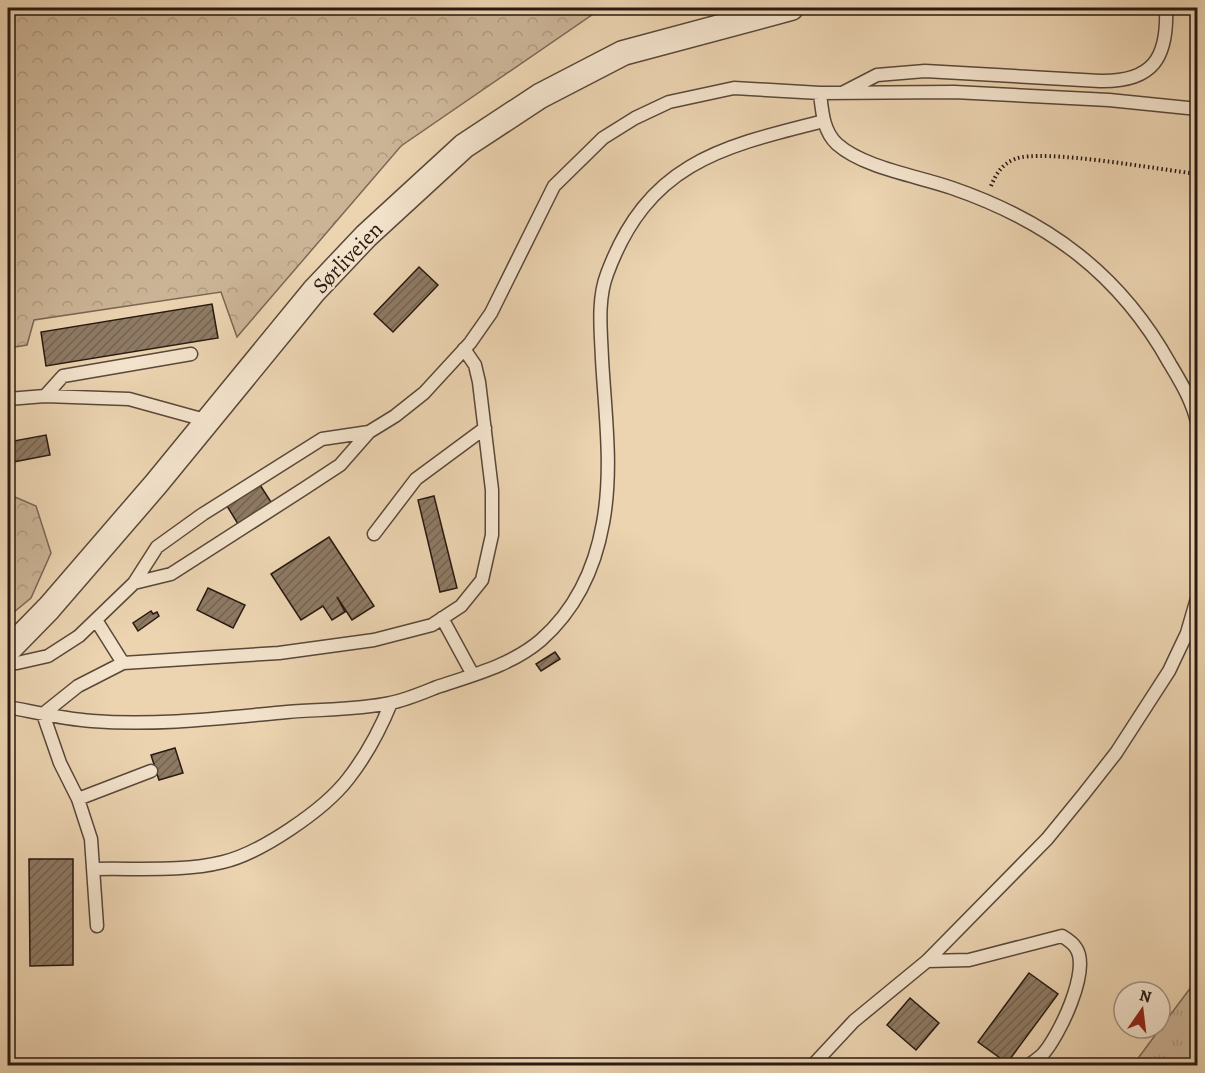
<svg xmlns="http://www.w3.org/2000/svg" width="1205" height="1073" viewBox="0 0 1205 1073" font-family="Alegreya,serif">
	<defs>
		<pattern id="grass-tufts" width="24" height="20" patternUnits="userSpaceOnUse" patternTransform="scale(1.5)"><rect width="24" height="20" fill="#cbb496"/><path d="M3 7l-1-3M5 7V3M7 7l1-3M15 17l-1-3M17 17v-4M19 17l1-3" fill="none" stroke="#ae9a80"/></pattern>
		<pattern id="forest-crowns" width="20" height="18" patternUnits="userSpaceOnUse" patternTransform="scale(1.5)"><rect width="20" height="18" fill="#cbb496"/><path d="M2 6a3 3 0 1 1 6 0M12 15a3 3 0 1 1 6 0" fill="none" stroke="#ae9a80"/></pattern>
		<pattern id="building-hatch" width="6" height="6" patternUnits="userSpaceOnUse" patternTransform="scale(1.5)"><rect width="6" height="6" fill="#8e7a64"/><path d="M-1 1l2-2M0 6l6-6M5 7l2-2" fill="none" stroke="#746351"/></pattern>
	</defs>
	<rect width="100%" height="100%" fill="#ecd4b1"/>
	<filter id="stains"><feTurbulence type="fractalNoise" baseFrequency=".00333" numOctaves="4"/><feColorMatrix values="0 0 0 0 .2 0 0 0 0 .09 0 0 0 0 .02 0 0 0 .5 -.17"/></filter>
	<radialGradient id="worn" r=".72"><stop offset=".6" stop-color="#630" stop-opacity="0"/><stop offset="1" stop-color="#630" stop-opacity=".3"/></radialGradient>
	<!-- grass -->
	<path fill="url(#grass-tufts)" stroke="#7a6654" stroke-width="1.5" d="M1197,979V1065H1133Z"/>
	<!-- forest -->
	<path fill="url(#forest-crowns)" stroke="#7a6654" stroke-width="1.5" d="M8,8H602L401,146L237,337L221,292L34,320L27,345L8,348Z
		M8,494L36,506L51,553L31,598L8,617Z"/>
	<!-- building -->
	<path fill="url(#building-hatch)" stroke="#281911" stroke-width="1.5" d="M419,267L438,285L393,332L374,314Z
		M212,304L218,338L46,366L41,332Z
		M46,435L50,455L8,463V442Z
		M260,485L271,502L238,524L227,506Z
		M434,496L457,588L440,592L418,500Z
		M329,537L374,606L352,620L337,597L345,612L332,620L323,606L301,620L271,574Z
		M208,588L245,605L233,628L197,610Z
		M151,611L153,614L157,612L159,616L138,631L133,623Z
		M555,652L560,659L541,671L536,664Z
		M175,748L183,773L159,780L151,755Z
		M29,859H73V965L30,966Z
		M1029,973L1058,994L1007,1063L978,1042Z
		M910,998L939,1023L916,1050L887,1025Z"/>
	<g fill="none" stroke-linecap="round" stroke-linejoin="round">
		<!-- lane casing -->
		<g stroke="#594839" stroke-width="15">
			<path id="lane" d="M844,92L877,75L925,71L1100,81C1153,82 1168,58 1166,8
				M820,93C822,111 823,131 837,144C864,168 918,176 952,188C1048,221 1120,274 1170,364C1182,384 1193,402 1198,426
				M45,396L63,376L191,354
				M8,399L45,396L129,399L205,420
				M374,534L416,479L485,428
				M134,583L157,547L203,514L322,439L369,432L395,416L424,393L470,343L491,313L554,186L603,138L635,118L669,102L734,88L820,93L954,92L1109,100L1198,109
				M442,618L473,675
				M96,620L123,663
				M8,662L17,663L48,656L79,636L134,583L171,574L305,488L340,465L369,432
				M8,707C35,712 63,719 92,721C157,726 222,718 287,712C321,709 357,710 390,703C406,700 422,693 437,687C473,675 512,665 541,640C576,609 595,568 603,523C613,469 605,413 602,359C601,332 597,300 607,274C648,163 720,147 824,121
				M78,799L151,771
				M95,869C136,868 183,872 223,862C261,853 324,810 348,779C366,756 380,730 391,703
				M97,926L91,839L78,799L60,763L43,714L78,686L123,663L279,653L374,640L432,625L461,606L482,580L492,535V490L479,382L475,365L464,349
				M927,961L969,960L1062,936C1067,939 1073,943 1076,948C1091,970 1059,1036 1043,1054C1039,1058 1033,1062 1028,1066
				M812,1066L854,1021L927,961L1047,839L1083,795L1116,753L1169,671L1187,633L1198,595"/>
		</g>
		<!-- street casing -->
		<g stroke="#594839" stroke-width="27">
			<path id="street" d="M8,650L49,608L156,484L314,291L366,236L464,146L540,96L623,53L791,8"/>
		</g>
		<!-- path -->
		<path stroke="#281911" stroke-width="4" stroke-dasharray="1.5 3" stroke-linecap="butt" d="M991,186C996,174 1002,164 1015,159C1042,148 1162,170 1198,174"/>
		<!-- lane -->
		<use href="#lane" stroke="#f3e3cc" stroke-width="12"/>
		<!-- street -->
		<use href="#street" stroke="#f3e3cc" stroke-width="24"/>
	</g>
	<g text-anchor="middle" stroke-width="4.5" stroke-linejoin="round" paint-order="stroke">
		<!-- street labels -->
		<g font-size="22" fill="#281911" stroke="#f3e3cc">
			<text transform="translate(347 257) rotate(-46)" y="8">Sørliveien</text>
		</g>
	</g>
	<!-- margin -->
	<rect width="1205" height="1073" fill="none" stroke="#ecd4b1" stroke-width="30"/>
	<rect x="9" y="9" width="1187" height="1055" fill="none" stroke="#281911" stroke-width="3"/>
	<rect x="15" y="15" width="1175" height="1043" fill="none" stroke="#281911" stroke-width="1.5"/>
	<!-- north arrow -->
	<g transform="translate(1142 1010) rotate(14)"><circle r="28" fill="#f3e3cc" stroke="#a29281" stroke-width="1.5"/>
	<path d="M0-4.5L10 22L0 15L-10 22Z" fill="#8f2418"/>
	<text y="-9" font-size="16" font-weight="bold" text-anchor="middle" fill="#281911">N</text>
	</g>
	<rect width="100%" height="100%" filter="url(#stains)"/>
	<rect width="100%" height="100%" fill="url(#worn)"/>
</svg>
